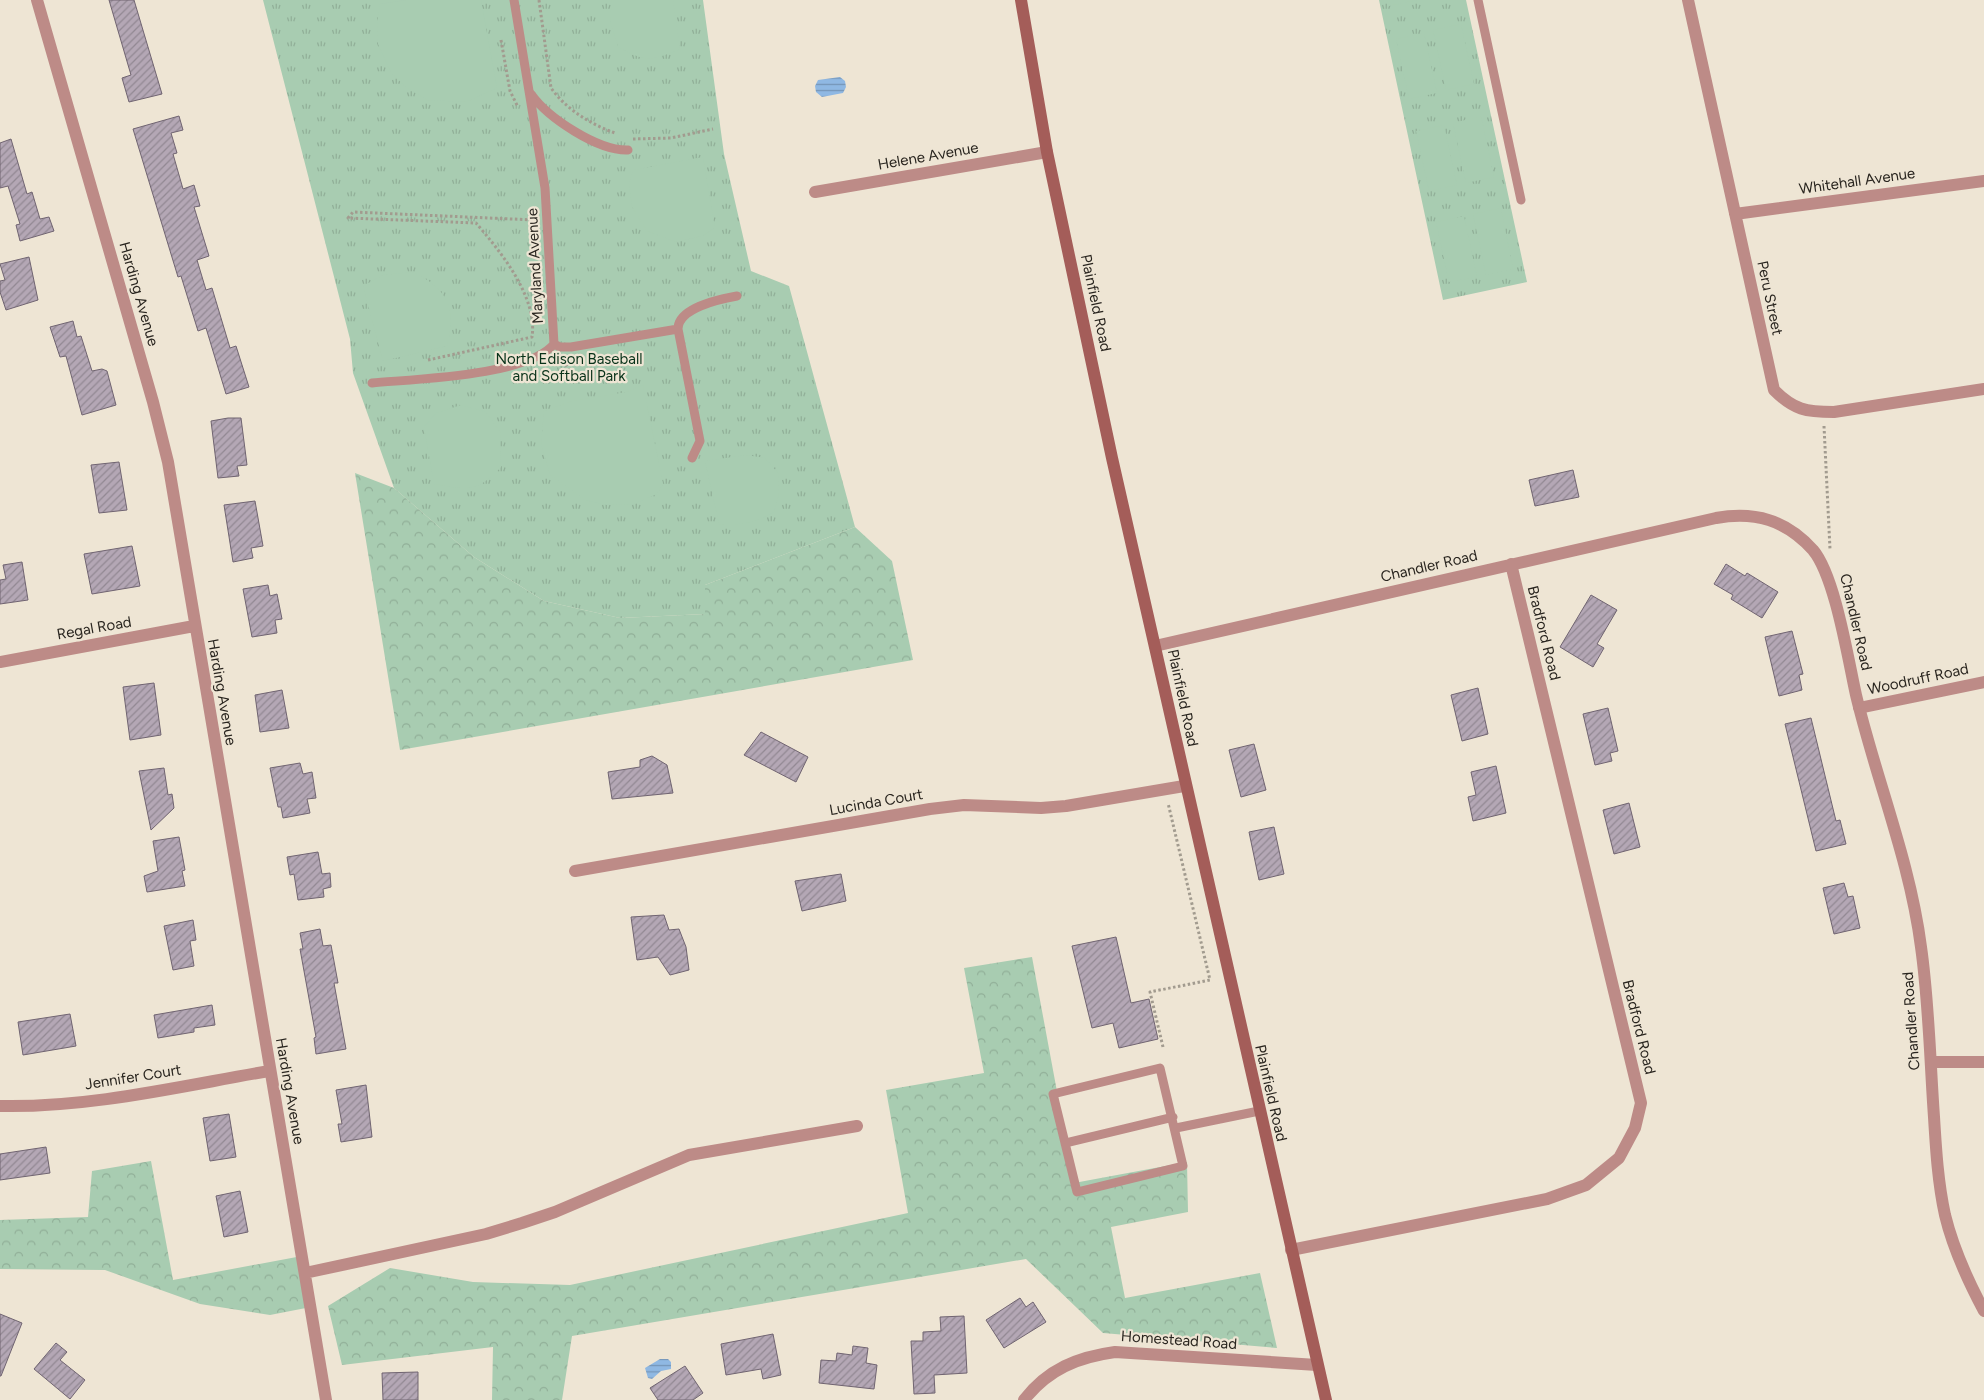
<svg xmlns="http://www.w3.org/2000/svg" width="1984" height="1400" viewBox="0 0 1984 1400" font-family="Figtree,sans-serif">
	<defs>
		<pattern id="grass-tufts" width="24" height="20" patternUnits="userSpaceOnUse" patternTransform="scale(1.25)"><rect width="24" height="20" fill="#a8ccb1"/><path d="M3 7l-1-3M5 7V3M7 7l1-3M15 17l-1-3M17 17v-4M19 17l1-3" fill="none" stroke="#91af98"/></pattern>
		<pattern id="forest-crowns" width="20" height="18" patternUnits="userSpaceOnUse" patternTransform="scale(1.25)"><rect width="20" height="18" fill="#a8ccb1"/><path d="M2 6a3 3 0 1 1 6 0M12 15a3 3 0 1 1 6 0" fill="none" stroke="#91af98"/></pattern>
		<pattern id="water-rules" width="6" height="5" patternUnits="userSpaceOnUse" patternTransform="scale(1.25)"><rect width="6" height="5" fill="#8fb8e3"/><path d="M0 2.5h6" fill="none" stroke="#7595b7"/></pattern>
		<pattern id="building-hatch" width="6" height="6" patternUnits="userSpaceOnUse" patternTransform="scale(1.25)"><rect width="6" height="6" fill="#b4a7b5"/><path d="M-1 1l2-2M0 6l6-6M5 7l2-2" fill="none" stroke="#928893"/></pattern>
	</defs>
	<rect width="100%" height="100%" fill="#eee5d4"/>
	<!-- grass -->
	<path fill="url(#grass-tufts)" d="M263,0H703L724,154L751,271L789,286L855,527L705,585V614L620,618L544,601L474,557L394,488L353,373L350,339Z
		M1379,0H1466L1527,282L1443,300Z"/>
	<!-- forest -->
	<path fill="url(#forest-crowns)" d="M355,473L394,488L474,557L544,601L620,618L705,614V585L855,527L892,561L913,660L400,750Z
		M1032,957L1074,1183L1187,1162L1188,1212L1111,1227L1125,1298L1260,1273L1277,1348L1103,1333L1026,1259L572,1336L562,1400H492L493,1347L342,1365L328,1306L390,1268L473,1282L570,1285L908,1213L886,1090L984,1073L964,968Z
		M151,1161L173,1280L302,1256L311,1307L270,1315L200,1304L105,1270L0,1269V1220L88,1217L92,1171Z"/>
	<!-- garden -->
	<path fill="#a8ccb1" d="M406,0H481L497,88L466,102L427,100L407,88L391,73L378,44L377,23L380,4Z
		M612,0H673L680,49C650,61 648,63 618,47L610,20Z
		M1388,0H1417L1389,6Z
		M1461,24L1474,84L1446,90L1433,30Z
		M1424,33L1437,93L1409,99L1396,39Z
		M1481,116L1494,177L1466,183L1453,123Z
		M1444,125L1457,185L1429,191L1416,131Z
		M703,157L715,228L702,236L676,242L647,231L632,207L629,184L633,170Z
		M1501,208L1513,269L1486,275L1473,214Z
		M1464,216L1477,277L1449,282L1436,222Z
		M412,272C448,288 457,309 447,346L383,361L363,286L383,275Z
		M643,385L663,484L657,494L634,504L607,505L585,500L550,475L541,443L544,411L572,401L626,392Z
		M461,405L486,412L500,432L501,467C477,493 467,490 434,484L424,427L436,413Z
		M746,455L765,458L778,473L779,494L774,512C756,523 739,526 719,524L705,461Z"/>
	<!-- water -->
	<path fill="url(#water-rules)" d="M840,77L845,81L846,87L843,93L822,97L816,92L815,86L818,80Z
		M660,1359H668L671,1362V1369L661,1371L652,1379L648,1378L645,1368Z"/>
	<!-- building -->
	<path fill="url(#building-hatch)" stroke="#706471" d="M109,0H134L162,94L129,102L122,78L131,75Z
		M179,116L183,130L171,133L177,153L173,154L183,189L194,185L200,206L194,207L209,256L197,260L206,290L212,288L230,348L236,346L249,387L226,394L206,328L198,331L181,276L178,277L133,129Z
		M11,139L27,194L32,192L40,219L49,217L54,231L20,241L16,225L20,224L8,186L0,188V143Z
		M29,257L38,300L6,310L0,292V281L5,280L0,264Z
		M73,321L77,337L81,336L92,371L102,369L107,371L116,405L82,415L66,356L60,357L50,327Z
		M228,418H241L247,465L237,466L239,476L218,478L211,421Z
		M119,462L127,510L99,513L91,465Z
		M1573,470L1579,497L1535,506L1529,480Z
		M255,501L263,546L251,548L253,558L233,562L224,505Z
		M132,546L140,586L92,594L84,554Z
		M22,562L28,600L0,604V580L6,579L3,565Z
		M1726,564L1745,576L1747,573L1778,592L1762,618L1731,599L1733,595L1714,584Z
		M268,585L270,596L277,594L282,619L275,620L277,633L252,637L243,589Z
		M1591,595L1617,610L1597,644L1604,648L1593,667L1560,647Z
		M1792,631L1803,674L1799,675L1802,690L1779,696L1765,637Z
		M154,683L161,735L130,740L123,687Z
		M1478,688L1488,734L1462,741L1451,695Z
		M282,690L289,728L260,732L255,695Z
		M1608,708L1618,751L1610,753L1612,761L1595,765L1583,714Z
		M1811,718L1836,821L1840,820L1846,844L1816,851L1785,724Z
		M761,732L808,757L796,782L744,755Z
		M1254,744L1266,790L1241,797L1229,750Z
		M652,756L667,765L673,793L612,799L608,772L640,767V760Z
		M300,763L303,774L312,772L316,798L307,799L310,813L283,818L281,807H278L270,768Z
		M1496,766L1506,813L1473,821L1468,797L1476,795L1471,772Z
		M164,768L168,795L172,794L174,808L151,830L139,771Z
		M1629,803L1640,847L1614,854L1603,810Z
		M1274,827L1284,874L1259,880L1249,832Z
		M179,837L185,870L182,871L185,886L147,892L144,876L158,871L153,841Z
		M318,852L322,874L330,873L331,887L323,889L324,897L298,900L294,874L290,875L287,857Z
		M841,874L846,901L802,911L795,881Z
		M1844,883L1848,897L1853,896L1860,928L1834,934L1823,888Z
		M664,915L669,930L679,929L686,947L689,970L670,975L658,957L637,960L631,917Z
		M193,920L196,940L190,941L194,966L173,970L164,926Z
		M320,929L323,946L331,945L338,983H334L346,1049L316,1054L314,1038L316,1037L300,949H303L300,933Z
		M1116,937L1131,1003L1149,999L1158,1039L1119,1048L1113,1023L1092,1028L1072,946Z
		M212,1005L215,1025L194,1028V1032L158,1038L154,1015Z
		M70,1014L76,1046L23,1055L18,1022Z
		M366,1085L372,1137L341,1142L338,1124H342L336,1090Z
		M229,1114L236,1157L210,1161L203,1118Z
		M46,1147L50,1173L0,1180V1154Z
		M240,1191L248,1232L224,1237L216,1196Z
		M1020,1298L1026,1307L1033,1302L1046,1322L1004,1348L986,1320Z
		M0,1314L22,1323L1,1376H0Z
		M964,1316L967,1373L934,1375L935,1393L914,1394L911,1341H923V1332L941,1331L940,1317Z
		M773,1334L781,1375L763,1379L761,1369L726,1375L721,1344Z
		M56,1343L67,1352L60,1360L85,1380L70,1399L34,1369Z
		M853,1346L868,1348L866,1363L877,1365L874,1389L819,1383L821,1360L836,1361L837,1353L852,1355Z
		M685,1366L703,1393L693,1400H658L650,1388Z
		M418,1372V1400H383L382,1373Z"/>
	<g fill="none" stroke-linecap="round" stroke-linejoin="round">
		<!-- path -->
		<path stroke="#a29b8f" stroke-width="3" stroke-dasharray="2.5 2.5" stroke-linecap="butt" d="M539,0L551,88C566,109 590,124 615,133
			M501,40L510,91L518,107
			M633,139L671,138L713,129
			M428,360L532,337C538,297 500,251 476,223L348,218L353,212L535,220
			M563,360L573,376
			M1824,426L1830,549
			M1163,1047L1150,992L1210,980L1168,803"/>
		<!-- lane -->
		<path stroke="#bd8b87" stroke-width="9" d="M1478,0L1521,200
			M531,94C548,118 598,151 628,150
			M678,329C678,308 720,299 737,296
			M554,344L560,347H571L678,329L700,441L692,458
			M372,383C413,379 528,376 554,344L545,188L514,0
			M1160,1068L1183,1166L1077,1192L1053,1094Z
			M1176,1128L1259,1111
			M1065,1143L1173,1117"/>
		<!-- street -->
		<path stroke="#bd8b87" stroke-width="12" d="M37,0L153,402L168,462L326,1400
			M1688,0L1774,390C1794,410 1806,412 1834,412L1984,389
			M815,192L1047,152
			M1735,214L1984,181
			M1155,646L1716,518C1755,511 1786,520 1813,550C1835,576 1848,659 1856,695C1876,779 1910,861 1921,947C1929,1003 1930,1061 1934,1117C1936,1150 1938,1183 1945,1215C1953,1248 1968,1281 1984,1311
			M0,662L194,626
			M1859,708L1984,682
			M575,871L930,809L964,805L1041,808L1066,806L1184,786
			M1931,1062H1984
			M0,1106C90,1108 181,1086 269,1071
			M1291,1250L1547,1199L1586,1185L1619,1158L1635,1128L1641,1103L1511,564
			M305,1273L486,1234L522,1223L555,1212L689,1155L857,1126
			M1024,1400C1048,1369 1078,1357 1115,1352L1317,1365"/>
		<!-- secondary -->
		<path stroke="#a45d59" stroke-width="12" d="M1021,0L1047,152L1112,458L1326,1400"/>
	</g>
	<g text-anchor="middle" stroke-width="4.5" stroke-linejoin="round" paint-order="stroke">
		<!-- street labels -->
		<g font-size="15" fill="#29251f" stroke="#eee5d4">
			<text transform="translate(928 156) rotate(-10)" y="5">Helene Avenue</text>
			<text transform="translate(1857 181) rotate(-8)" y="5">Whitehall Avenue</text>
			<text transform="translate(535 266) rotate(-93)" y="5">Maryland Avenue</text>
			<text transform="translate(139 294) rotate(74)" y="5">Harding Avenue</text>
			<text transform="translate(1770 298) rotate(78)" y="5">Peru Street</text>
			<text transform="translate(1096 303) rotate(78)" y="5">Plainfield Road</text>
			<text transform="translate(1429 566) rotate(-13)" y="5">Chandler Road</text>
			<text transform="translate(1856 622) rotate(77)" y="5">Chandler Road</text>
			<text transform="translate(94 628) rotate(-10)" y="5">Regal Road</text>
			<text transform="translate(1544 633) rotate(76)" y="5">Bradford Road</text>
			<text transform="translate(1918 679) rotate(-12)" y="5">Woodruff Road</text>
			<text transform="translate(222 692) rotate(80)" y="5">Harding Avenue</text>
			<text transform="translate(1183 698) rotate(78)" y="5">Plainfield Road</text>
			<text transform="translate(876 802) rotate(-10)" y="5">Lucinda Court</text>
			<text transform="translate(1911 1021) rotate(-94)" y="5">Chandler Road</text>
			<text transform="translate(1639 1027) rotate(76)" y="5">Bradford Road</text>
			<text transform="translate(133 1077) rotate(-9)" y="5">Jennifer Court</text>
			<text transform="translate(290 1091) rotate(80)" y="5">Harding Avenue</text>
			<text transform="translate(1271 1093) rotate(77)" y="5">Plainfield Road</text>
			<text transform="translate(1179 1340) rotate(4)" y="5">Homestead Road</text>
		</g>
		<!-- park labels -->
		<g font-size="15" fill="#083219" stroke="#eee5d4">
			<text x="569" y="364">North Edison Baseball<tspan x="569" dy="17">and Softball Park</tspan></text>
		</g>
	</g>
</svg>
